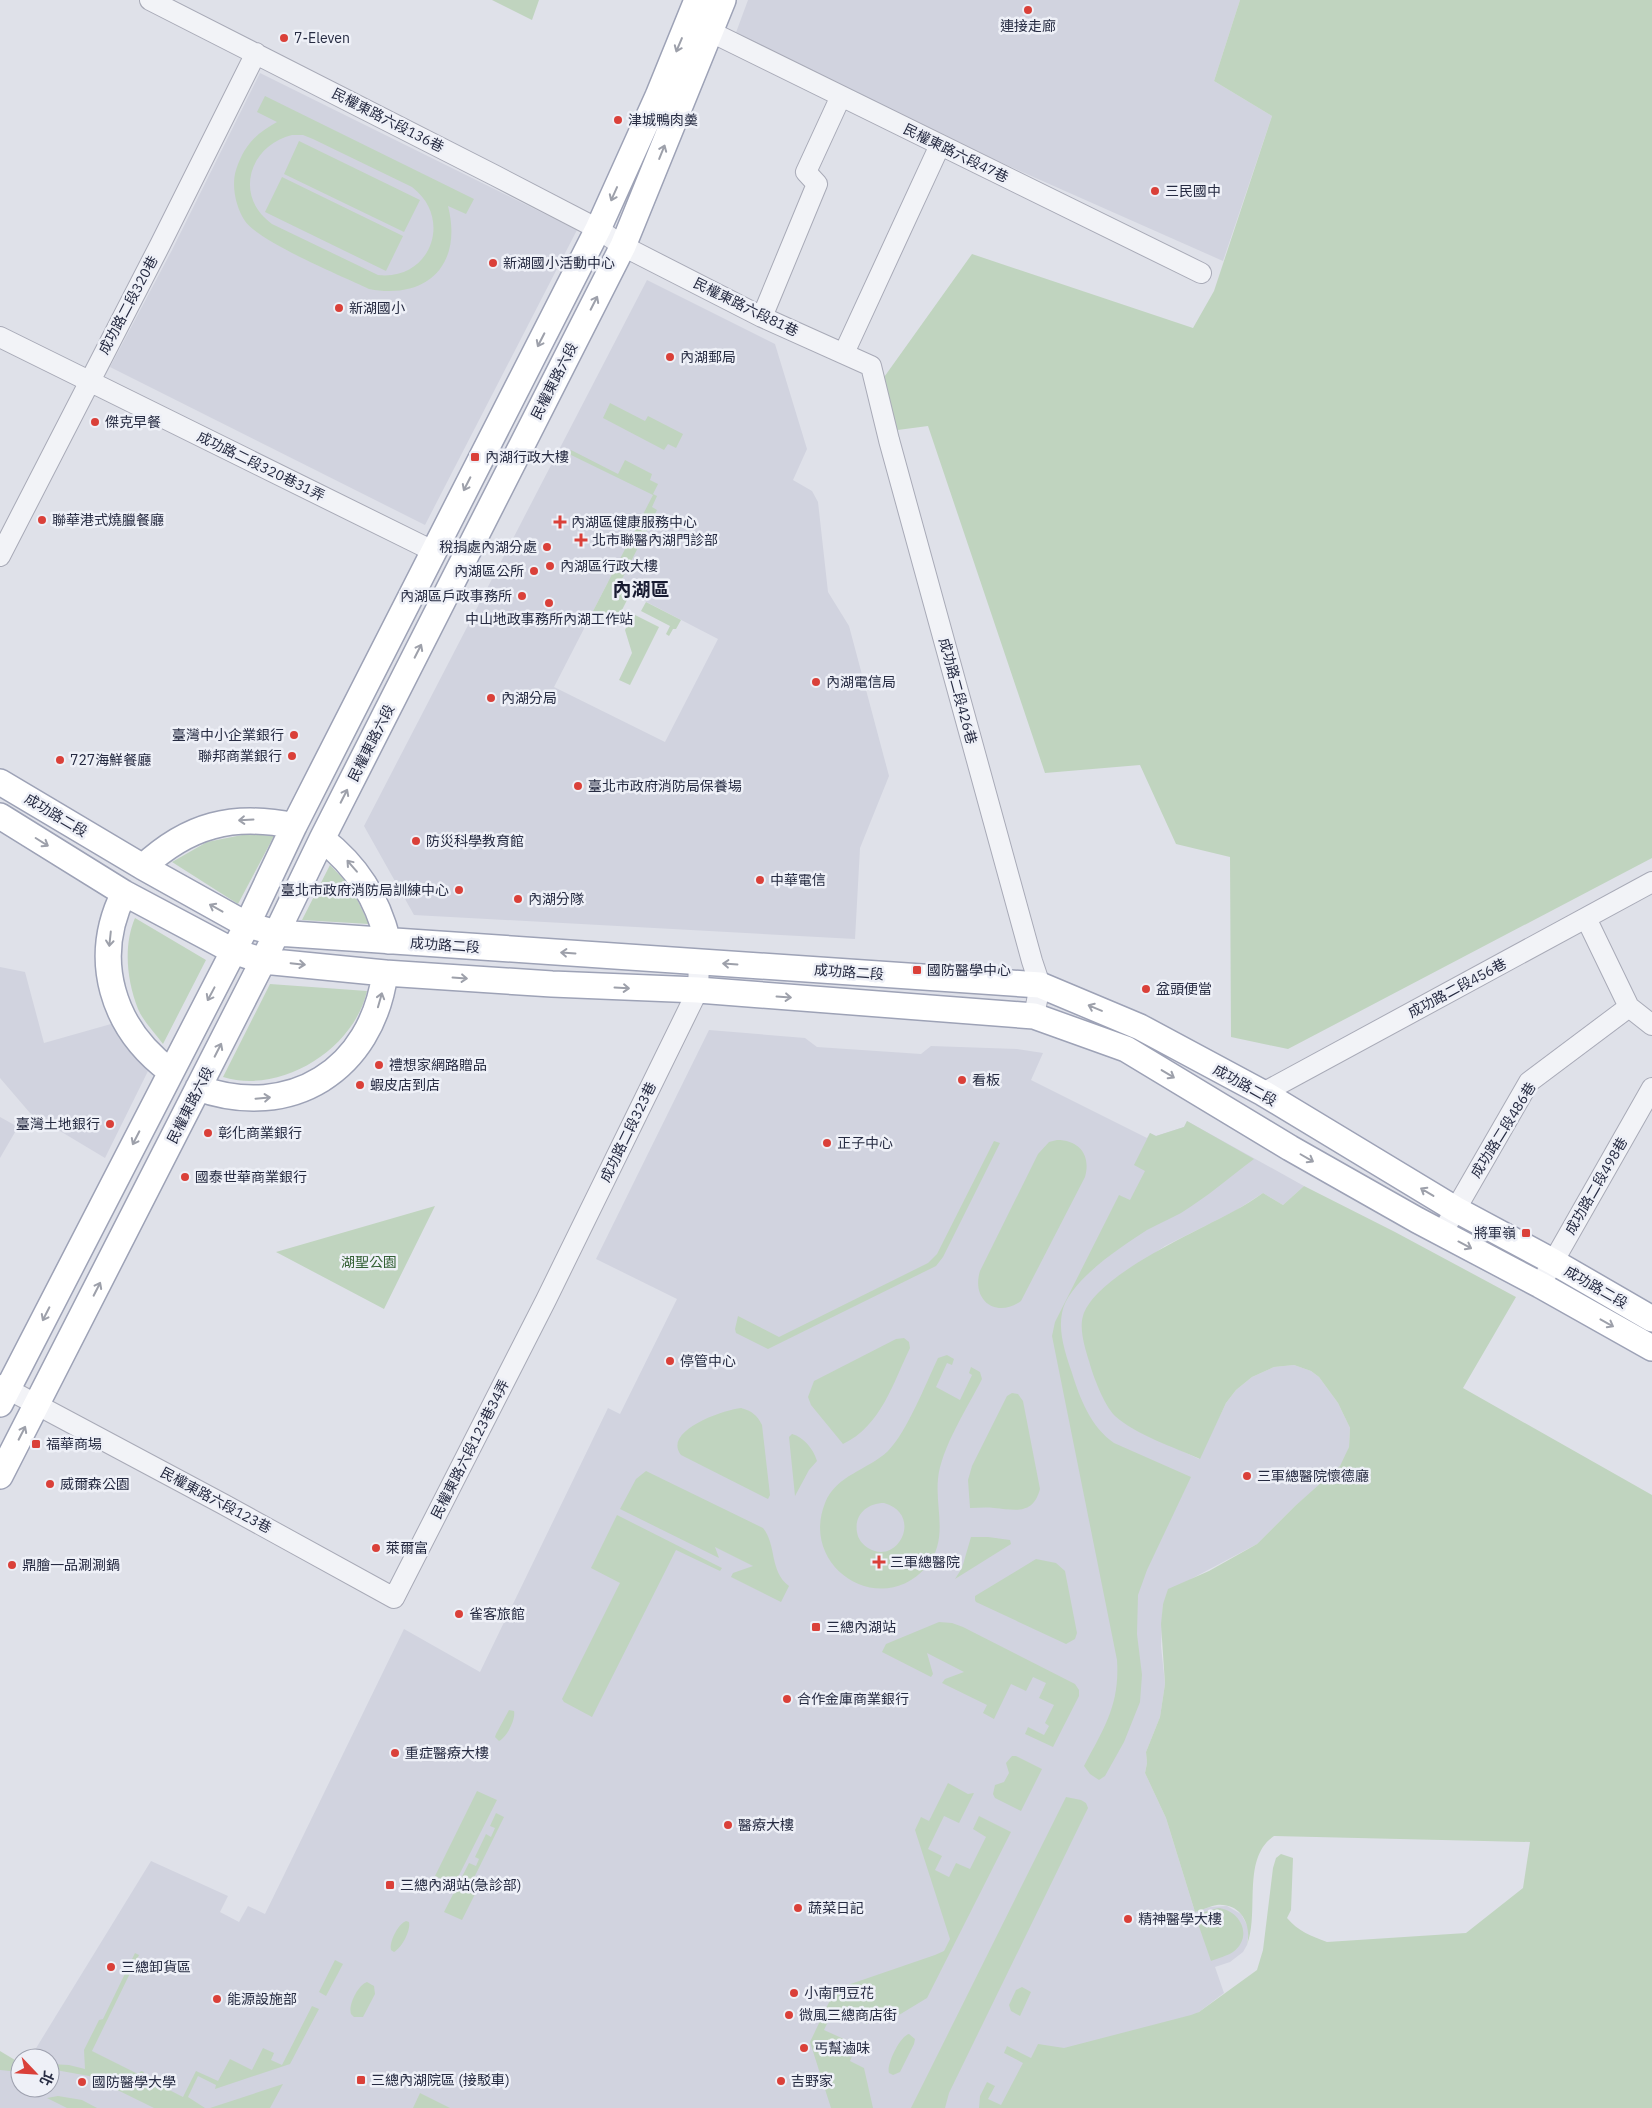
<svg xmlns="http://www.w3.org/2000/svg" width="1652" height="2108" viewBox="0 0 1652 2108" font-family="'IBM Plex Sans','Noto Sans TC',sans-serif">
	<rect width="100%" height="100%" fill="#dfe1e9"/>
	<!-- built -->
	<path fill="#d1d3df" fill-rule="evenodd" d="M748,0H1240L1214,81L1272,116L1223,261L905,120L734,38Z
		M260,73L577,230L425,525L110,367L172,250Z
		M647,280L775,344L807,449L793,480L812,491L818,502L828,592L849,626L889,776L860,848L855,939L414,915L364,826ZM608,582L718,639L665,742L554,687Z
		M0,967L25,972L44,1043L111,1024L148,1071L105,1158L30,1113L0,1078Z
		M709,1030L805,1038L817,1047L921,1054L931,1046L1017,1049L1043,1053L1031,1080L1147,1138L1150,1133L1156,1136L1184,1127L1187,1121L1304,1186L1283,1205L1263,1193L1235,1211L1165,1246L1108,1285L1088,1306L1083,1318L1122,1421L1136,1429L1199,1459L1226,1403L1236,1390L1252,1377L1274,1367L1294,1365L1311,1371L1319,1377L1338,1403L1350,1428L1349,1447L1345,1458L1340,1466L1326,1480L1295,1506L1257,1544L1191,1579L1163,1604L1161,1646L1165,1684L1160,1717L1146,1752L1147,1763L1145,1773L1166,1818L1195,1912L1210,1907L1227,1906L1241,1914L1249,1929L1247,1945L1243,1952L1230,1962L1215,1967L1224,1993L1199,2012L1028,2108H0V2056L20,2066V2088H50V2058H30L151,1861L228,1896L220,1912L239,1922L248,1906L265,1914L404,1629L480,1672L608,1408L620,1414L677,1299L596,1259Z
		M0,1117L18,1127L0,1158Z"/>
	<!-- green -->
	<path fill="#c0d4bf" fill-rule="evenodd" d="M492,0H539L532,20Z
		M1240,0H1652V858L1288,1049L1231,1037L1230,857L1176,844L1140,765L1045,773L928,426L890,431L882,380L972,254L1193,328L1214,291L1272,116L1214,81Z
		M265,96L474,199L466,214L448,206C463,265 427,300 369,289C342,276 259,242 245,221C236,208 231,186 236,170C244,146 255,134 277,122L257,112ZM292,135H303L313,139L412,187C454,219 430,281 378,275L272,224C234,197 248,146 292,135Z
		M299,141L420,200L404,232L284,174Z
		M282,177L403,236L386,271L265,212Z
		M610,403L645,421L648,416L683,434L676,448L668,444L664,450L603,418Z
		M571,450L618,474L625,460L652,474L650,480L658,484L653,494L657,496L652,507L657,510L618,587L630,594L615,624L592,613L653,495L569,454Z
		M646,602L681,620L676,629H673L669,636L666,634L670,626L641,611Z
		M633,614L659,627L630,685L619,680L632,653L625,630Z
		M247,834L274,836L238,904L172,862L207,842Z
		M330,865L351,887L369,924L302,920Z
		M135,918L206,960L163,1044C155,1033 143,1021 138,1009C127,981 123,946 135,918Z
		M270,984L367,991C354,1049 281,1095 223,1077Z
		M1187,1121L1254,1159C1230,1177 1207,1197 1181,1213C1170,1219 1158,1224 1147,1230C1122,1246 1067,1282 1062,1313C1058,1333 1066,1355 1072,1373C1080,1399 1091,1427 1114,1443L1191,1477L1147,1570L1138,1595L1137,1634L1142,1675L1140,1702L1124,1742L1105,1776L1099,1780L1090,1774L1084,1766C1104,1728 1120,1705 1117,1660L1052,1336L1055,1322L1119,1195L1130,1200L1145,1171L1134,1165L1150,1133L1156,1136L1184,1127Z
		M1057,1140C1080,1140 1091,1156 1085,1177L1021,1301C996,1319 971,1300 980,1271L1038,1154L1049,1142Z
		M994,1141L1000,1143L943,1257L936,1266L768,1349L736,1333L735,1329L738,1316L779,1337L928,1263L937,1254Z
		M1304,1186L1395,1232L1516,1297L1463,1388L1652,1495V2108H979L980,2096L987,2082L995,2086L988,2099L1001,2105L1023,2063L1004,2053L1007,2046L1031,2058L1038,2044L1064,2048L1191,2015L1199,2012L1257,1970L1263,1950L1273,1868L1276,1858L1281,1854L1293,1858L1291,1910L1287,1918C1298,1931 1311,1936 1327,1942L1466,1933L1523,1888L1530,1842L1274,1836C1241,1858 1260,1912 1247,1945C1252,1925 1241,1903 1217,1905C1210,1906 1202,1910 1195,1912L1166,1818L1145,1773L1147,1763L1146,1752L1160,1717L1165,1684L1161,1624L1163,1604L1168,1589L1209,1571L1257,1544L1295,1506L1340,1466L1349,1447L1350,1428L1338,1403L1319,1377L1311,1371L1294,1365L1274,1367L1252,1377L1236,1390L1226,1403L1200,1459C1174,1447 1136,1435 1115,1416C1104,1405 1093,1376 1089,1361C1085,1348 1079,1329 1083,1316C1095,1275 1198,1231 1234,1211C1244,1206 1254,1199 1263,1193L1283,1205Z
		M435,1206L384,1309L276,1252Z
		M904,1338L909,1342L910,1348C893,1383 881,1426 843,1444L811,1405L808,1397L814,1381L896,1339Z
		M947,1355L954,1359L952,1365L947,1363L936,1387L960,1400L972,1375L969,1373L971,1367L980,1372L982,1379C968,1407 941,1448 938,1479C935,1509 949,1539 927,1566C882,1620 799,1568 825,1503C836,1475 868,1470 888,1451C907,1432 926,1383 938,1358ZM884,1503C924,1514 898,1567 868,1548C862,1544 858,1539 857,1532C854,1515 867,1503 884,1503Z
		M1012,1393L1018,1394L1023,1401L1040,1489C1033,1515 1016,1510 994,1508C986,1507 978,1508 970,1508L968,1480L972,1466L1007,1396Z
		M741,1408C752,1411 757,1415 762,1425L770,1495L768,1499L681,1455C662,1431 723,1410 741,1408Z
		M792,1434C804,1437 814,1450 817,1461L809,1470L795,1496L789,1437Z
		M646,1471L763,1528C777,1545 769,1571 789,1586L781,1602L731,1577L733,1573L753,1566L715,1547L719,1558L620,1509L636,1479Z
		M617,1515L722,1568L720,1571L676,1550L592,1717L564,1702L562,1699L620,1583L591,1568Z
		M971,1537H988L1010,1540L1011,1544L955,1579L962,1568Z
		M1036,1559L1056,1563L1065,1571L1077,1633L1075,1639L1066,1644L976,1602L975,1600V1596Z
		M939,1622L952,1623L963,1627L1075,1684L1079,1690V1696L1053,1747L1025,1734L1028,1727L1044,1735L1049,1726L1045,1723L1054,1705L1039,1698L1046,1683L1033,1677L1026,1691L1011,1684L994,1719L983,1713L987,1705L942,1683L945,1679L964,1672L927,1653L933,1674L931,1677L882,1652L886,1644Z
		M509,1710L514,1711C516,1719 507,1737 499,1741L495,1737L496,1734Z
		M1012,1756H1016L1042,1769L1021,1811L995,1798L993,1794L995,1785L1004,1782L1009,1773L1006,1763Z
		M948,1783L968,1794L974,1793L959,1823L944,1816L928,1849L942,1856L935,1870L949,1877L956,1863L970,1869L986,1837L973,1829L979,1816L1011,1832L927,1998L894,2018L874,2009L867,2024L834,2009L824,2030L857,2045L850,2061L864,2068L873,2108H831L810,2042L821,2019L816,2015L819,2010L824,2012L836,1989L935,1955L944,1951L950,1939L915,1830L921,1817L929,1821Z
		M477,1791L497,1800L454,1885L435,1876Z
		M1066,1797L1081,1800L1086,1803L1088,1808L949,2093L945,2108H911Z
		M496,1813L504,1817L468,1890L475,1894L462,1920L444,1912L469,1863L476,1866L479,1859L475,1857L486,1834L491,1837L495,1828L490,1826Z
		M1218,1908C1240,1910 1254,1936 1233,1952C1227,1956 1218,1958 1211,1961L1195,1915Z
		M406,1921L409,1922C411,1930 402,1948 394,1952L391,1950C389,1942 398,1924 406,1921Z
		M135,1953L139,1955L92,2051L138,2074L141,2071L144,2072L142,2076L183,2097L196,2071L218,2081L230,2059L252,2070L263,2048L274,2053L271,2060L282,2065L312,2006L319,2009L290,2064L215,2089L216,2085L198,2076L188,2097L205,2108H154L89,2076L50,2069V2064L69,2065L85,2069L84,2050L99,2020L103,2019Z
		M335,1960L343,1964L326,1996L319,1992Z
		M367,1982L374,1986L375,1994L363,2017H354L351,2014C348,2005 358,1985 367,1982Z
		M1022,1987L1031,1992L1020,2016L1011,2011L1009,2005L1016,1990Z
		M909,2034L915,2039L914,2044L900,2072L893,2075L889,2073C886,2065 900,2036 909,2034Z
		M0,2051L20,2063V2072L0,2070Z
		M283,2084L270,2108H210Z
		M420,2093L450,2108H413Z
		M58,2096L82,2100L97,2108H67L47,2098Z"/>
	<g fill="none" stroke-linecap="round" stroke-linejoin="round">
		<!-- minor casing -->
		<g stroke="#a8aab7" stroke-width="22">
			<path id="minor" d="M150,0L494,175L598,229L623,246L762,317L871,366L889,440L1032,961L1040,985L1034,1016
				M711,32L1201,273
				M762,317L817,184L806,172L841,96
				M0,337L433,551
				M844,353L940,145
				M0,556L160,245L256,53
				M1586,918L1629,1007L1652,1025
				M1263,1093L1652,882
				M1442,1233L1529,1082L1629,1007
				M1540,1285L1652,1088
				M0,1385L223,1504L394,1598L546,1300L698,990L699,962"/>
		</g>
		<!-- major casing -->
		<g stroke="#9da2b6" stroke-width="28">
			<path id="major" d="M0,782L143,867L247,925L277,933L1040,985L1140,1027L1263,1093L1455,1209L1552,1261L1652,1319
				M0,816L124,893L233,951L263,961L385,973L552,984L698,990L1034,1016L1126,1049L1290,1148L1417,1220L1540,1285L1652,1348
				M322,839C357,866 377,898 388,941
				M143,867C188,825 233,813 294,826
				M124,893C91,959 112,1028 170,1071
				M198,1088C291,1121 372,1070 385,973
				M0,1404L247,925L294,826L598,229L658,96L697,0
				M0,1476L263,961L322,839L623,246L723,0"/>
		</g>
		<!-- minor -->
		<use href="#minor" stroke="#f2f3f7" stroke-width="20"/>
		<!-- major -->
		<use href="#major" stroke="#fff" stroke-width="25"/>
	</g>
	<!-- one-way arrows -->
	<defs><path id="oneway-shaft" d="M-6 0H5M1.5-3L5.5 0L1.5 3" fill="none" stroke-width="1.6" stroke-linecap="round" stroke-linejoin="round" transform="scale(1.25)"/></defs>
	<g stroke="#9da0aa">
		<use href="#oneway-shaft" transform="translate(679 45) rotate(113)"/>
		<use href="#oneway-shaft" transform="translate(662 152) rotate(-68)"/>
		<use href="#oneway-shaft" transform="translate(614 194) rotate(114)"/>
		<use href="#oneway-shaft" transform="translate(594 303) rotate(-63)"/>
		<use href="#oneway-shaft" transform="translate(541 340) rotate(117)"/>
		<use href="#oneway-shaft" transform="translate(467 484) rotate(117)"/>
		<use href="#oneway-shaft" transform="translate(418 651) rotate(-63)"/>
		<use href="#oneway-shaft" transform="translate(344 796) rotate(-63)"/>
		<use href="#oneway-shaft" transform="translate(246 820) rotate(177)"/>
		<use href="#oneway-shaft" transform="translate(42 842) rotate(32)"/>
		<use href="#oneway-shaft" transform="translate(352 866) rotate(-131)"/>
		<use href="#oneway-shaft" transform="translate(216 908) rotate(-151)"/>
		<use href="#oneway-shaft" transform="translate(110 939) rotate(96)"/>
		<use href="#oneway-shaft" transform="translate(568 953) rotate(-176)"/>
		<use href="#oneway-shaft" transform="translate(298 964) rotate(6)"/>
		<use href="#oneway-shaft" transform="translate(730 964) rotate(-176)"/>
		<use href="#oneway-shaft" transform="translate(460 978) rotate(4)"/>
		<use href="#oneway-shaft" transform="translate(622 988) rotate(3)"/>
		<use href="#oneway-shaft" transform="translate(211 994) rotate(118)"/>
		<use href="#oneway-shaft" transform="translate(784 997) rotate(4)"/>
		<use href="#oneway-shaft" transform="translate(380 1000) rotate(-74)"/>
		<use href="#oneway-shaft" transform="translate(1095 1008) rotate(-157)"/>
		<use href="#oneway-shaft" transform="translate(218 1050) rotate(-63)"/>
		<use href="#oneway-shaft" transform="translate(1168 1074) rotate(31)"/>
		<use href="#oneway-shaft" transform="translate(263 1098) rotate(-5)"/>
		<use href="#oneway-shaft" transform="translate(136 1138) rotate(117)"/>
		<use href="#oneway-shaft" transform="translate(1307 1158) rotate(30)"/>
		<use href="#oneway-shaft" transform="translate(1427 1192) rotate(-149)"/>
		<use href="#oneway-shaft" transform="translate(1465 1245) rotate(28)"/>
		<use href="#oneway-shaft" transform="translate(97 1289) rotate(-63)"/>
		<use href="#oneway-shaft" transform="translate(46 1314) rotate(117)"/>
		<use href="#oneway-shaft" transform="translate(1607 1323) rotate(29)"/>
		<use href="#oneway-shaft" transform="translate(22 1433) rotate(-63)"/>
	</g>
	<!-- markers -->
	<g fill="#da4039" stroke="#eef0f7" stroke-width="2">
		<circle cx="1028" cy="10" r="5"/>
		<circle cx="284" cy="38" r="5"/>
		<circle cx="618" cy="120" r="5"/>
		<circle cx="1155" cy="191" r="5"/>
		<circle cx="493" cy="263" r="5"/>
		<circle cx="339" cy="308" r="5"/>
		<circle cx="670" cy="357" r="5"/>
		<circle cx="95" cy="422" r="5"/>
		<rect x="470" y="452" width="10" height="10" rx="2.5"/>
		<circle cx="42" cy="520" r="5"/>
		<path d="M557.5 514.5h5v5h5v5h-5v5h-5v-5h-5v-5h5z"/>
		<path d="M578.5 532.5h5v5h5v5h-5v5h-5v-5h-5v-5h5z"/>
		<circle cx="547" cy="547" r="5"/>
		<circle cx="550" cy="566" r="5"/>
		<circle cx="534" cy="571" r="5"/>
		<circle cx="522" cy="596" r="5"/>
		<circle cx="549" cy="603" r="5"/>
		<circle cx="816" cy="682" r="5"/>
		<circle cx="491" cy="698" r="5"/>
		<circle cx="294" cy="735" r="5"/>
		<circle cx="292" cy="756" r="5"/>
		<circle cx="60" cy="760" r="5"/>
		<circle cx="578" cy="786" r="5"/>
		<circle cx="416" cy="841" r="5"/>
		<circle cx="760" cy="880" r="5"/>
		<circle cx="459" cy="890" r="5"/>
		<circle cx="518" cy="899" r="5"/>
		<rect x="912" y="965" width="10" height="10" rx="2.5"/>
		<circle cx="1146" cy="989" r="5"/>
		<circle cx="379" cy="1065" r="5"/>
		<circle cx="962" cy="1080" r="5"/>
		<circle cx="360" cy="1085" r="5"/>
		<circle cx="110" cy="1124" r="5"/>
		<circle cx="208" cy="1133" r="5"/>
		<circle cx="827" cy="1143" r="5"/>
		<circle cx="185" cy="1177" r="5"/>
		<rect x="1521" y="1228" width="10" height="10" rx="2.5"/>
		<circle cx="670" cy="1361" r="5"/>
		<rect x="31" y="1439" width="10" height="10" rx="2.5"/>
		<circle cx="1247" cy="1476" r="5"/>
		<circle cx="50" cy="1484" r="5"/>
		<circle cx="376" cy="1548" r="5"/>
		<path d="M876.5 1554.5h5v5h5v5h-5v5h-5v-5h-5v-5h5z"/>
		<circle cx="12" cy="1565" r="5"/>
		<circle cx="459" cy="1614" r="5"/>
		<rect x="811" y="1622" width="10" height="10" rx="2.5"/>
		<circle cx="787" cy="1699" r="5"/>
		<circle cx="395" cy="1753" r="5"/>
		<circle cx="728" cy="1825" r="5"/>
		<rect x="385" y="1880" width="10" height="10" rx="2.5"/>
		<circle cx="798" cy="1908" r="5"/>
		<circle cx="1128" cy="1919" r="5"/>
		<circle cx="111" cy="1967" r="5"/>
		<circle cx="794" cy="1993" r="5"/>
		<circle cx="217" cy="1999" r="5"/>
		<circle cx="789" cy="2015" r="5"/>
		<circle cx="804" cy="2048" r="5"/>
		<rect x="356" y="2075" width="10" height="10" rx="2.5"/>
		<circle cx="781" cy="2081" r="5"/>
		<circle cx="82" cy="2082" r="5"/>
	</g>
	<g text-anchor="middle" stroke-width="5" stroke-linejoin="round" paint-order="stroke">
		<!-- poi labels -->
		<g font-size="14" fill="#262b42" stroke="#eef0f7" text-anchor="start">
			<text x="1028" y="31" text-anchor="middle">連接走廊</text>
			<text x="294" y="43">7-Eleven</text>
			<text x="628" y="125">津城鴨肉羮</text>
			<text x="1165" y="196">三民國中</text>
			<text x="503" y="268">新湖國小活動中心</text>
			<text x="349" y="313">新湖國小</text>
			<text x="680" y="362">內湖郵局</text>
			<text x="105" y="427">傑克早餐</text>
			<text x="485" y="462">內湖行政大樓</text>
			<text x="52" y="525">聯華港式燒臘餐廳</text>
			<text x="571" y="527">內湖區健康服務中心</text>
			<text x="592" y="545">北市聯醫內湖門診部</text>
			<text x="537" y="552" text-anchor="end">稅捐處內湖分處</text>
			<text x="560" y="571">內湖區行政大樓</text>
			<text x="524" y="576" text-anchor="end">內湖區公所</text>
			<text x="512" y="601" text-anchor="end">內湖區戶政事務所</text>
			<text x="549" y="624" text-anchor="middle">中山地政事務所內湖工作站</text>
			<text x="826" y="687">內湖電信局</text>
			<text x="501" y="703">內湖分局</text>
			<text x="284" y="740" text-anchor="end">臺灣中小企業銀行</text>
			<text x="282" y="761" text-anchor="end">聯邦商業銀行</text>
			<text x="70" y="765">727海鮮餐廳</text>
			<text x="588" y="791">臺北市政府消防局保養場</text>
			<text x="426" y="846">防災科學教育館</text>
			<text x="770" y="885">中華電信</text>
			<text x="449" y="895" text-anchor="end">臺北市政府消防局訓練中心</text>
			<text x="528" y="904">內湖分隊</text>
			<text x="927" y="975">國防醫學中心</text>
			<text x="1156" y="994">盆頭便當</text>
			<text x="389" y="1070">禮想家網路贈品</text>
			<text x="972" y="1085">看板</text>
			<text x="370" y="1090">蝦皮店到店</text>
			<text x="100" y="1129" text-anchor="end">臺灣土地銀行</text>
			<text x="218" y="1138">彰化商業銀行</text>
			<text x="837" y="1148">正子中心</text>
			<text x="195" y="1182">國泰世華商業銀行</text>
			<text x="1516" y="1238" text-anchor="end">將軍嶺</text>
			<text x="680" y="1366">停管中心</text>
			<text x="46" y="1449">福華商場</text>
			<text x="1257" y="1481">三軍總醫院懷德廳</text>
			<text x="60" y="1489">威爾森公園</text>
			<text x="386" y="1553">萊爾富</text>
			<text x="890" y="1567">三軍總醫院</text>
			<text x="22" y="1570">鼎膾一品涮涮鍋</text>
			<text x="469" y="1619">雀客旅館</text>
			<text x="826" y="1632">三總內湖站</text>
			<text x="797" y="1704">合作金庫商業銀行</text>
			<text x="405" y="1758">重症醫療大樓</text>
			<text x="738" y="1830">醫療大樓</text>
			<text x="400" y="1890">三總內湖站(急診部)</text>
			<text x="808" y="1913">蔬菜日記</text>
			<text x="1138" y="1924">精神醫學大樓</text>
			<text x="121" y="1972">三總卸貨區</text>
			<text x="804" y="1998">小南門豆花</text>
			<text x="227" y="2004">能源設施部</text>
			<text x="799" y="2020">微風三總商店街</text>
			<text x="814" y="2053">丐幫滷味</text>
			<text x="371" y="2085">三總內湖院區 (接駁車)</text>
			<text x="791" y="2086">吉野家</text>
			<text x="92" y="2087">國防醫學大學</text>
		</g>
		<!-- street labels -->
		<g font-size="14" fill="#262b42" stroke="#eef0f7">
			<text transform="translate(388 120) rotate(27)" y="5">民權東路六段136巷</text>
			<text transform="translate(956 153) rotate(26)" y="5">民權東路六段47巷</text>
			<text transform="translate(128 305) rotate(-62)" y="5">成功路二段320巷</text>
			<text transform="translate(746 307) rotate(26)" y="5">民權東路六段81巷</text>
			<text transform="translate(554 381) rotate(-63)" y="5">民權東路六段</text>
			<text transform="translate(261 466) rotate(26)" y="5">成功路二段320巷31弄</text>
			<text transform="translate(958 691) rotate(75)" y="5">成功路二段426巷</text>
			<text transform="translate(371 743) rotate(-63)" y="5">民權東路六段</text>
			<text transform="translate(56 815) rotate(31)" y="5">成功路二段</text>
			<text transform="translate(445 945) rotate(4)" y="5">成功路二段</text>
			<text transform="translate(849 972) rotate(4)" y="5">成功路二段</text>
			<text transform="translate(1457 988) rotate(-28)" y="5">成功路二段456巷</text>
			<text transform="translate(1245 1085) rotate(29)" y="5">成功路二段</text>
			<text transform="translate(190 1105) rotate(-63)" y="5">民權東路六段</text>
			<text transform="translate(1503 1130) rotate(-58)" y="5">成功路二段486巷</text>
			<text transform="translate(628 1132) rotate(-64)" y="5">成功路二段323巷</text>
			<text transform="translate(1596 1186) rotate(-60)" y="5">成功路二段498巷</text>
			<text transform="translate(1596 1287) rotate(30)" y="5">成功路二段</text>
			<text transform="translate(470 1449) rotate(-63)" y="5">民權東路六段123巷34弄</text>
			<text transform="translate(216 1500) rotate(28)" y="5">民權東路六段123巷</text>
		</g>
		<!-- park labels -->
		<g font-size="14" fill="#325f33" stroke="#eef0f7">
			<text x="369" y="1267">湖聖公園</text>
		</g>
		<!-- district labels -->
		<g font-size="19" font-weight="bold" fill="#191c32" stroke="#eef0f7">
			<text x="641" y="596">內湖區</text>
		</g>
	</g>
	<!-- north arrow -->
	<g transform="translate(35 2073) rotate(115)"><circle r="24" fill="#eef0f7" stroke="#9ea1af"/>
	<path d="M0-4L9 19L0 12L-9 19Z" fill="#da4039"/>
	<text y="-8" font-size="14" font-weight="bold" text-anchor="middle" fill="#262b42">北</text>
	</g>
</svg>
